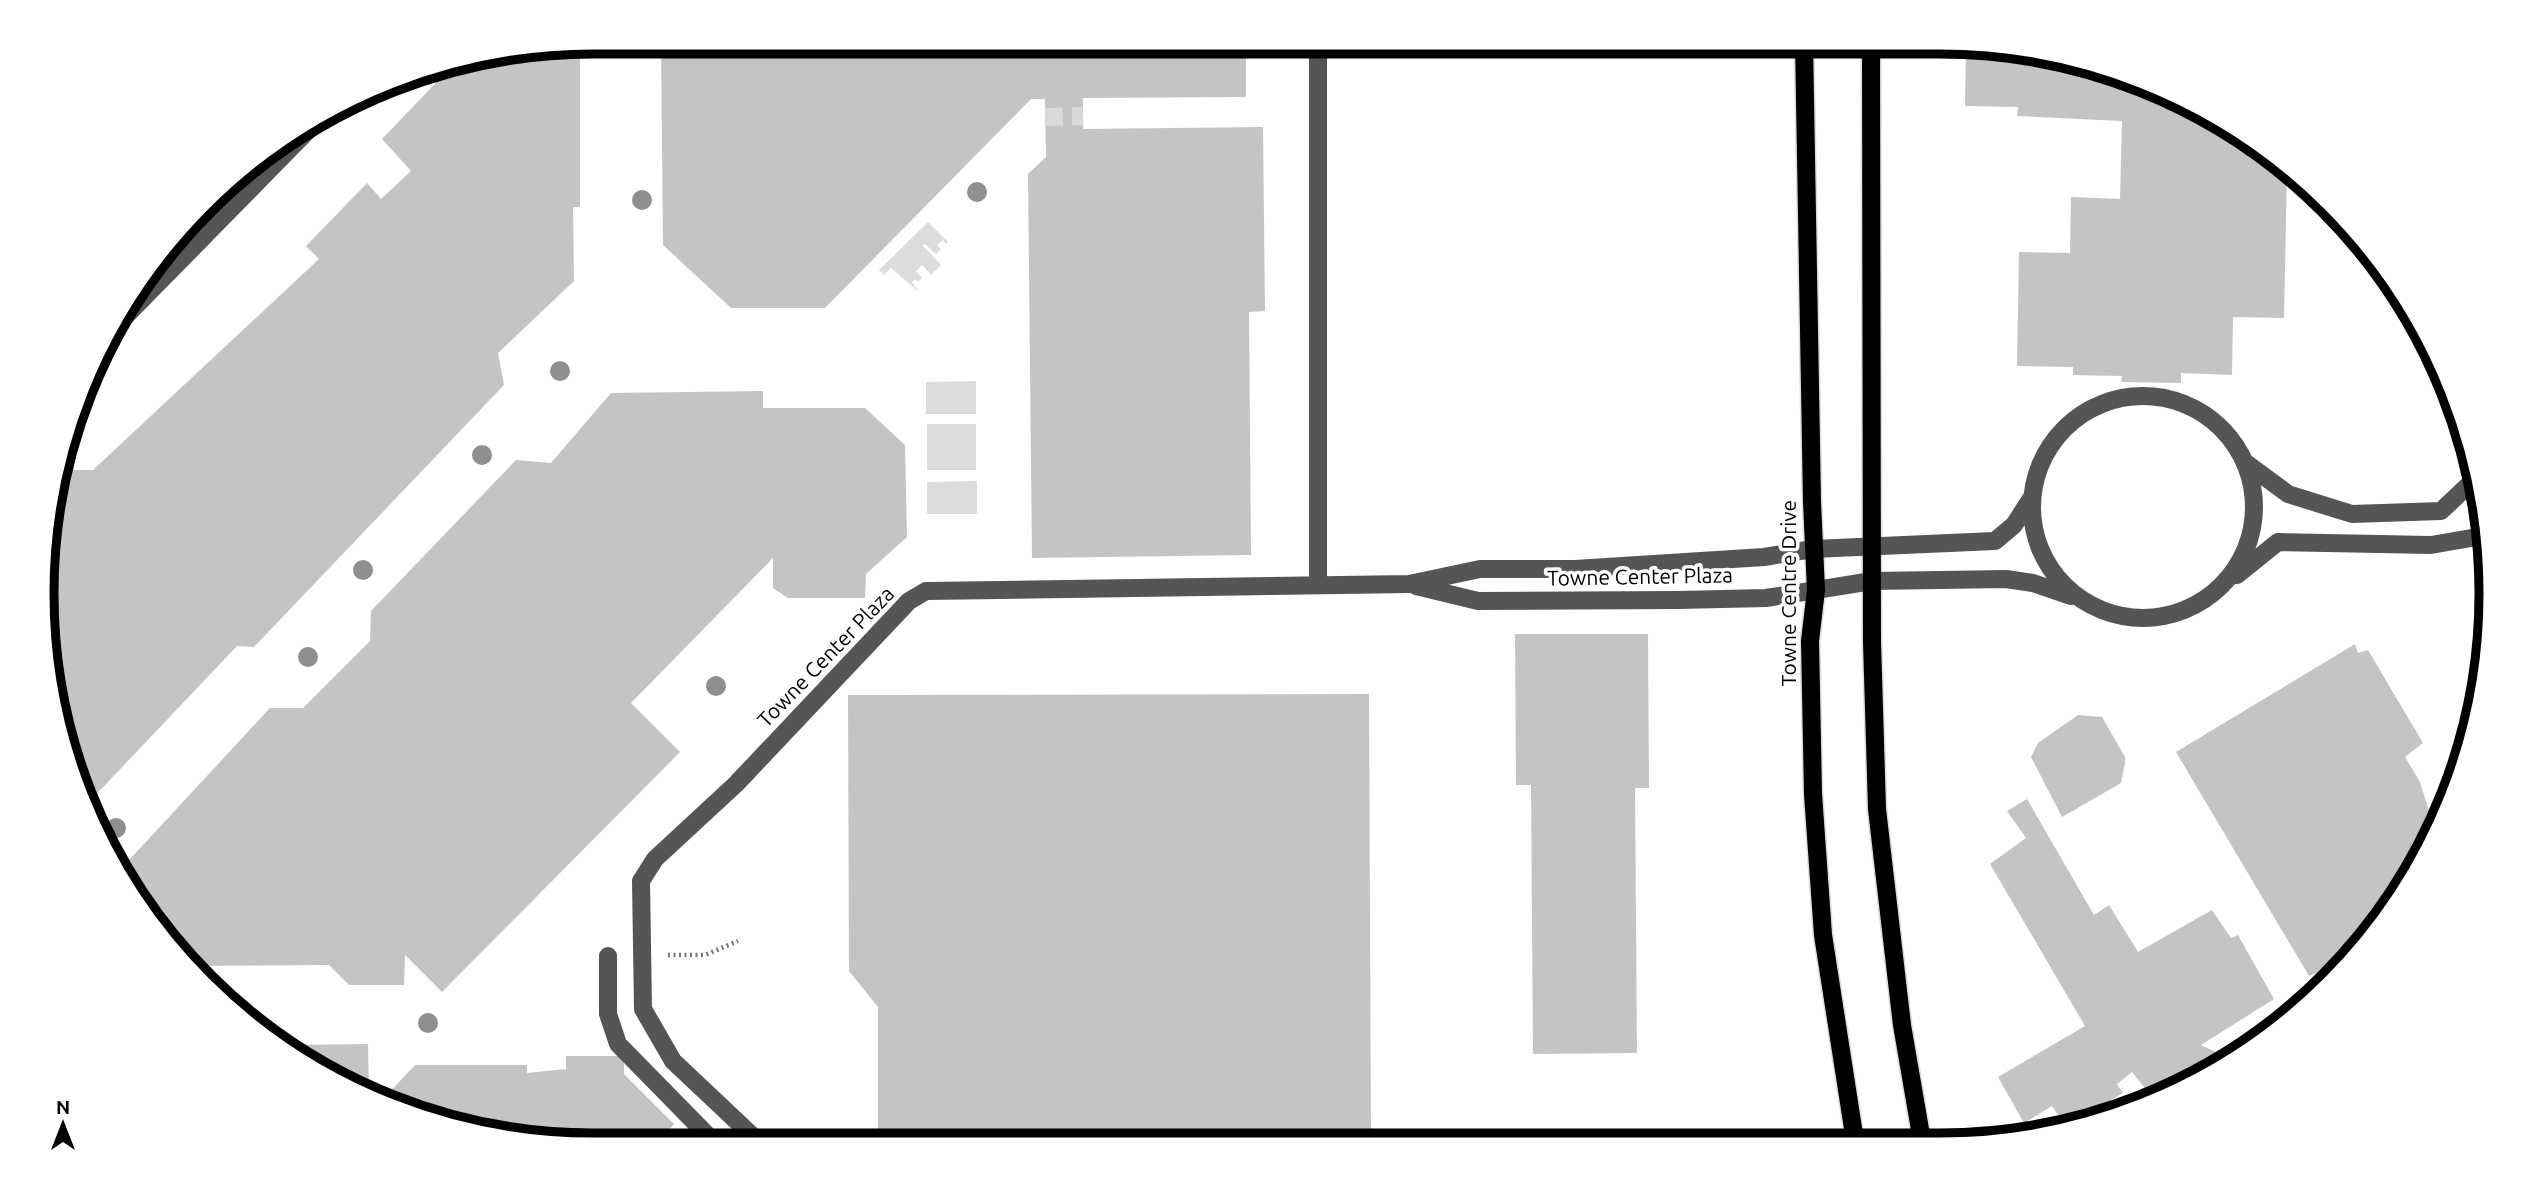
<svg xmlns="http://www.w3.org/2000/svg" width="2533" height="1187" viewBox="0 0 2533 1187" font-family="Ubuntu,sans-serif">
	<rect width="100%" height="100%" fill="#fff"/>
	<!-- green -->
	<path fill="#dcdcdc" d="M928,222L948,242L946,244L943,240L937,245L941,249L936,254L925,244L923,246L941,265L931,275L922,265L916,271L922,278L918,282L915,279L912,282L920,293L891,268L884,275L879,270Z
		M976,381V414H926V382Z
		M927,424H976V470H927Z
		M977,481V514H927V482Z"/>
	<!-- building -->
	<path fill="#c4c4c4" d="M661,42H1246V97L1083,98V129L1263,127L1265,311L1249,312L1251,555L1032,558L1028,174L1046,157L1045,99H1031L825,308H731L663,245Z
		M580,44V207H573L574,281L498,353L504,385L254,647L237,646L90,801L53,701L42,593L53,486L59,470H93L319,259L306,246L367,183L381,199L411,171L382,139L453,65Z
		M1966,45L2047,53L2150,84L2246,135L2287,169L2284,318L2233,317L2232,375L2181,373V383L2121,382L2122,376L2073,375V367L2017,366L2019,252L2070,253L2071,197L2120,199L2122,121L2017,116L2018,107L1965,106Z
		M763,391V408H865L905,445L907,537L866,574L865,598H788L773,588V558L631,703L680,752L442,992L405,955L404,985H349L329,965L195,966L118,872L270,708H303L370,641L371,611L516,460L551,463L611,393Z
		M1515,634H1648L1649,788H1635L1637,1053L1533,1054L1531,785H1516Z
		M2355,644L2358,653L2368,650L2423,743L2405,757L2420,782L2429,811L2431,836L2377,929L2322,984L2317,973L2309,976L2176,752Z
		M1369,694L1371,1142L878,1144V1007L849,971L848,695Z
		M2078,715L2102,717L2125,757V764L2121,783L2062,817L2031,757L2038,743Z
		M2027,799L2094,915L2109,905L2138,952L2212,910L2231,938L2238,935L2274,999L2201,1045L2228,1058L2151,1103L2147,1091L2132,1072L2117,1084L2123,1093L2066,1126L2052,1106L2024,1123L1998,1077L2085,1026L1990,864L2026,838L2007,811Z
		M368,1044L369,1095L289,1045Z
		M566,1056H624V1074L674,1124L670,1129L686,1145H593L486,1134L384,1104V1098L415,1065H527V1073L566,1069Z"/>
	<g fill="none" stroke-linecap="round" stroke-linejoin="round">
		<!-- minor-tunnel -->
		<path stroke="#d9d9d9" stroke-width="18" stroke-dasharray="18 9" stroke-linecap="butt" d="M1045,117L1083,116"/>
		<!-- major casing -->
		<g stroke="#dbdbdb" stroke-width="21">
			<path id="major" d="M1804,42L1812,502L1816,590L1810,641L1813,794L1823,935L1855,1141
				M1871,42L1872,642L1877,809L1902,1025L1922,1141"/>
		</g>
		<!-- path -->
		<path stroke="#777" stroke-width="4.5" stroke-dasharray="2 3.5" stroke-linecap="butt" d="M668,955H705L738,941"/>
		<!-- minor -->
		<path stroke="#555" stroke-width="18" d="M1318,42V584
			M111,331L326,112
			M2032 507a111 111 0 1 1 222 0a111 111 0 1 1-222 0Z
			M2246,463L2288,494L2352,514L2441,511L2478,476
			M2237,575L2278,542L2431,545L2477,537
			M1416,586L1478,601L1679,600L1766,598L1872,581L2006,579L2033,583L2071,596
			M608,956V1014L618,1044L717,1145
			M761,1144L673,1061L643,1009L641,881L655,859L736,784L909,601L926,591L1409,584L1480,569H1575L1764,557L1813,549L1995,541L2014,525L2032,497"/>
		<!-- major -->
		<use href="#major" stroke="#000" stroke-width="18"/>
	</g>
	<!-- trees -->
	<g fill="#8f8f8f">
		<circle cx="977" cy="192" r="10"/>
		<circle cx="642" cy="200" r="10"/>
		<circle cx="560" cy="371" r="10"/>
		<circle cx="482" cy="455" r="10"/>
		<circle cx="363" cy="570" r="10"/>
		<circle cx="308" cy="657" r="10"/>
		<circle cx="716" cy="686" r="10"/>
		<circle cx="116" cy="828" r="10"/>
		<circle cx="428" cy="1023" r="10"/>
	</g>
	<g text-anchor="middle" stroke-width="7" stroke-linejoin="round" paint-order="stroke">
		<!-- street labels -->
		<g font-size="21" fill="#000" stroke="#fff">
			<text transform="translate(1640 577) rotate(-1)" y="7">Towne Center Plaza</text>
			<text transform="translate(1789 593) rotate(-90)" y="7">Towne Centre Drive</text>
			<text transform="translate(826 657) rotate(-46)" y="7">Towne Center Plaza</text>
		</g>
	</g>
	<!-- crop -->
	<path d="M0 0H2533V1187H0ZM593 54H1940A539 539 0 0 1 2479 593V594A539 539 0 0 1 1940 1133H593A539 539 0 0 1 54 594V593A539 539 0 0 1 593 54Z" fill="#fff" fill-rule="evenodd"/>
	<path fill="none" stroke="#000" stroke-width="9" d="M593 54H1940A539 539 0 0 1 2479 593V594A539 539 0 0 1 1940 1133H593A539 539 0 0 1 54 594V593A539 539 0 0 1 593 54Z"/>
	<!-- north arrow -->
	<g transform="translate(63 1124)" stroke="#ffffff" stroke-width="5" paint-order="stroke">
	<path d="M0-5L12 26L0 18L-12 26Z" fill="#000000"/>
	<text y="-10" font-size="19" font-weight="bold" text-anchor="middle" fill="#000000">N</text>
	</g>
</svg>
